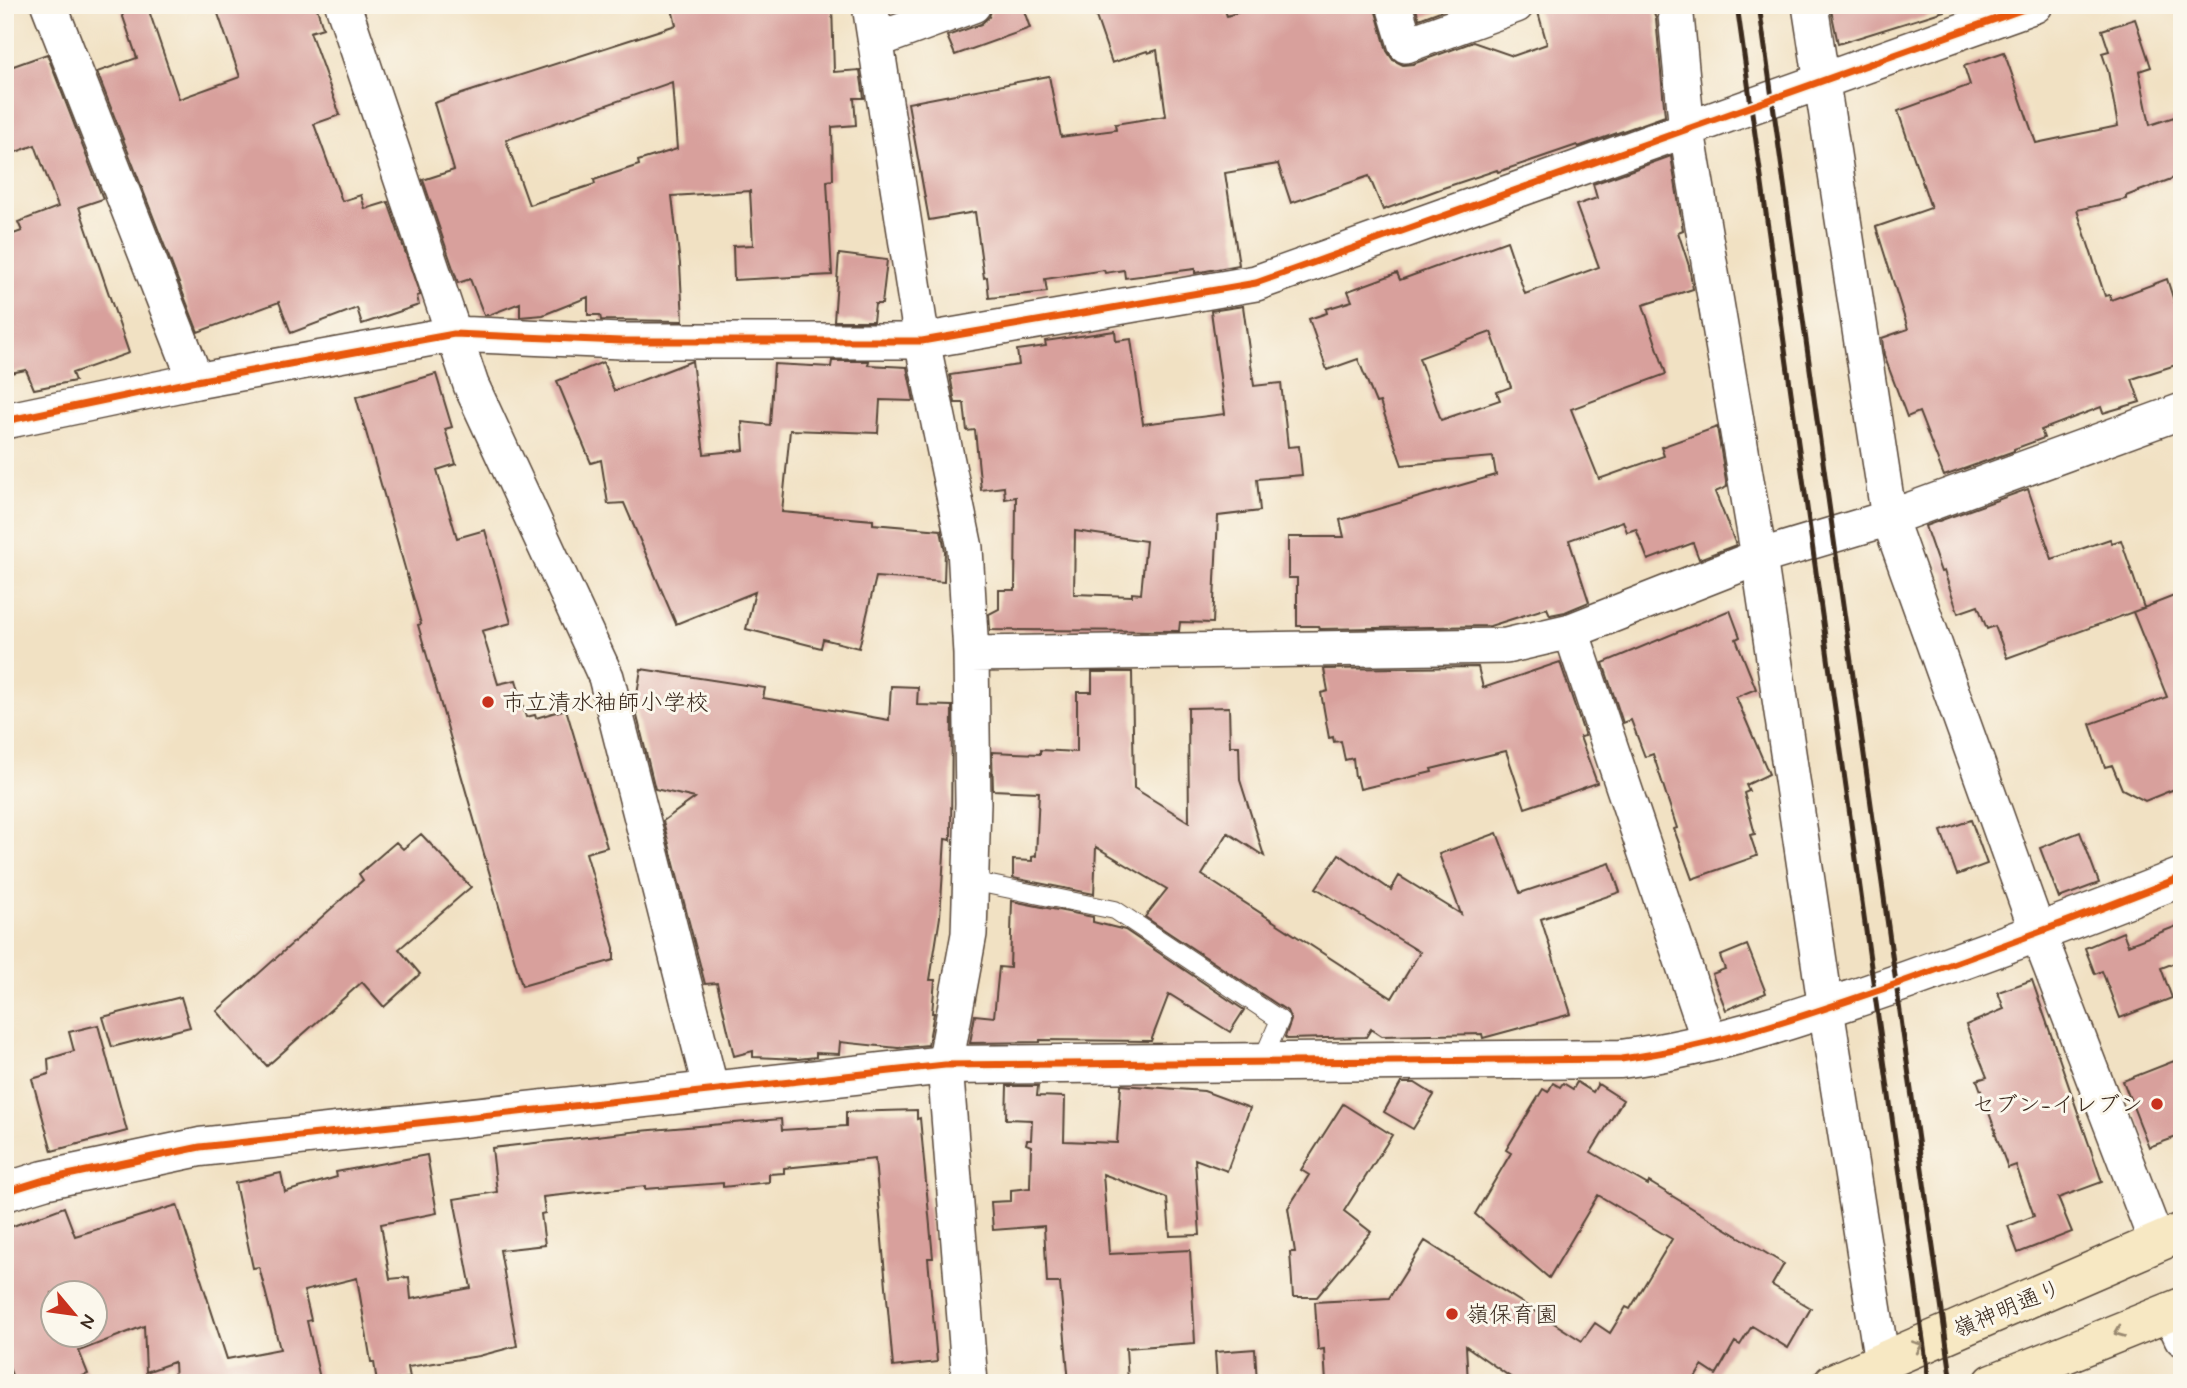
<svg xmlns="http://www.w3.org/2000/svg" width="2187" height="1388" viewBox="0 0 2187 1388" font-family="Mynerve,'Klee One',sans-serif">
	<rect width="100%" height="100%" fill="#fbf7ec"/>
	<filter id="ink" filterUnits="userSpaceOnUse"><feTurbulence type="fractalNoise" baseFrequency=".0143" numOctaves="2"/><feDisplacementMap in="SourceGraphic" scale="14" xChannelSelector="R" yChannelSelector="G"/><feConvolveMatrix kernelMatrix="1 2 1 2 8 2 1 2 1" color-interpolation-filters="sRGB"/></filter>
	<filter id="wash" filterUnits="userSpaceOnUse"><feTurbulence type="fractalNoise" baseFrequency=".00686" numOctaves="4" result="noise"/><feDisplacementMap in="SourceGraphic" scale="28" xChannelSelector="R" yChannelSelector="G"/><feGaussianBlur stdDeviation="1.57" result="paint"/><feColorMatrix in="noise" values="0 0 0 0 0 0 0 0 0 0 0 0 0 0 0 0 0 1.4 0 .05"/><feComposite in="paint" operator="in"/></filter>
	<g filter="url(#wash)">
		<rect width="100%" height="100%" fill="#f1e1c3"/>
		<g id="blocks">
			<!-- building -->
			<path fill="#d8a09c" fill-rule="evenodd" d="M119,5H147L179,99L240,77L215,5H316L323,28L310,32L340,115L314,124L342,201L361,195L365,209L388,202L420,295L417,296L419,305L362,324L357,308L291,333L279,302L198,332L97,72L137,58Z
				M671,5H832L834,72L860,70L864,98H854L856,125L832,127L833,180L827,181L832,275L734,280L733,246L753,245L750,191L672,196L680,264L683,321L601,320L600,315H588V297L543,315L520,317V303L489,315H484L470,279L458,283L423,180L454,170L434,103L676,25ZM672,82L677,149L638,161L639,165L594,180L595,184L529,205L506,140Z
				M993,5H1022L1030,28L955,55L947,36L981,24L989,17Z
				M1092,5H1223L1227,16L1260,5H1374L1387,51L1393,60L1403,65L1413,64L1473,42L1513,56L1547,44L1536,5H1651L1656,18L1665,116L1578,147L1577,145L1498,172L1497,170L1443,188L1383,210L1369,176L1291,203L1278,164L1225,173L1239,265L1195,273V269L1125,278L1124,270L1105,273L1104,270L1045,279L1047,292L989,298L987,277L984,278L975,212L929,220L908,103L1049,76L1061,137L1116,130L1115,124L1166,116L1157,50L1148,53L1147,51L1112,63Z
				M1415,5H1456L1419,19Z
				M1830,5H1943L1944,11L1838,44Z
				M2135,19L2151,67L2139,71L2150,125L2174,117L2175,121L2182,118V175L2126,196V199L2077,210L2105,296L2110,295L2111,300L2167,279L2182,326V363L2132,379L2140,402L2103,413L2101,407L2041,430L2044,438L2014,449V451L1944,476L1919,412L1907,417L1884,355L1882,338L1908,329L1876,227L1931,208L1898,111L1970,85L1964,66L2004,52L2036,143L2118,126L2108,71L2102,53L2109,51L2102,30Z
				M47,54L103,199L79,207L129,353L72,373L75,381L34,389L26,370L5,374V237L22,231L18,222L58,207L35,145L5,156V69Z
				M1671,156L1683,230L1678,232L1689,266L1693,289L1643,305L1666,374L1571,409L1599,479L1664,456L1661,447L1717,427L1727,487L1715,492L1736,545L1699,559L1693,543L1648,560L1636,529L1627,532L1623,521L1569,540L1589,602L1565,612L1550,615L1547,608L1490,626L1319,629L1318,626H1297V578H1288V537H1344L1340,520L1496,475L1493,457L1402,465L1380,402L1376,403L1358,359L1327,370L1309,319L1327,313L1326,309L1352,301L1348,291L1397,273L1400,280L1507,241L1525,294L1599,267L1576,205L1597,198L1593,184ZM1491,332L1511,387L1497,392L1500,400L1441,420L1419,358Z
				M839,254L887,260L882,304H875L873,321H834Z
				M1243,306L1254,386L1281,383L1288,447L1299,446L1302,475L1257,479L1260,511L1218,516L1213,623L1180,622L1179,631L990,630L989,614L999,609V590H1015L1016,497L1005,499L1004,487L981,490L975,430L967,431L964,403H955L950,375L1019,365L1017,350L1046,346L1045,341L1115,331L1116,341L1131,339L1143,424L1225,414L1211,311ZM1075,531L1146,541L1141,594L1132,593V596L1074,594Z
				M692,361L704,454L744,450L742,422L770,425L774,364L831,367L832,361H869L868,365L907,367L914,401L880,400L878,433L790,430L782,512L873,520V524L941,530L945,551L944,582L876,577L859,648L823,639L821,648L746,629L755,592L676,624L624,503L608,504L601,460L591,463L557,381L603,362L614,391Z
				M436,374L452,427L445,429L456,464L437,470L457,538L485,530L511,623L482,631L498,684L516,680L526,717L535,715L536,718L566,709L607,847L586,853L614,948V960L522,986L418,625L421,624L356,397Z
				M2028,489L2052,559L2110,539L2112,543L2121,540L2144,608L2007,658L1995,626L1987,629L1978,606L1958,613L1944,571L1941,572L1925,526Z
				M2174,596L2182,614V786L2145,801L2122,789L2112,765L2105,767L2090,724L2167,697L2133,612Z
				M1730,610L1740,637L1736,639L1756,689L1736,697L1769,774L1746,785L1749,791L1744,793L1755,834L1750,835L1757,856L1692,879L1674,829L1677,828L1653,754L1645,757L1631,720L1623,723L1603,663Z
				M1560,662L1585,736L1580,737L1597,783L1546,801L1525,808L1506,751L1431,769L1432,772L1360,789L1357,776L1355,777L1353,758L1345,760L1341,741L1334,742L1333,737L1329,738L1321,693L1328,691L1324,669L1478,667L1483,688Z
				M641,669L765,688L763,698L889,720L891,686L918,687L917,705L952,706L951,840L945,839L940,917L930,980H935L932,1013H934L928,1045L898,1048L840,1042L839,1054L816,1053V1057L798,1059L753,1057V1051L734,1056L717,983L705,984L663,821L695,798L655,789L635,708Z
				M1092,672H1132L1134,788L1189,822L1188,708L1229,707L1230,746H1239L1240,780L1264,856L1228,833L1202,875L1392,998L1420,952L1316,888L1339,854L1391,890L1399,876L1461,914L1439,854L1497,833L1520,893L1610,863L1620,892L1541,919L1571,1014L1483,1038L1482,1034L1382,1036L1371,1029L1366,1037L1287,1039L1285,1037L1291,1020L1287,1011L1145,917L1167,889L1096,847L1094,894L1013,878V860L1032,861V857L1036,856L1039,792L993,790L992,752L1040,754V750L1077,752V692H1092Z
				M1971,820L1987,864L1957,875L1941,831Z
				M2080,832L2099,883L2059,898L2040,848Z
				M421,834L471,887L399,949L420,974L384,1007L362,982L267,1066L217,1011L363,880L359,874L396,842L403,849Z
				M1012,901L1093,917V922L1125,930L1244,1010L1230,1032L1169,994L1151,1041L1040,1040V1042L970,1043L975,1015L994,1017L999,967L1010,968Z
				M2182,924V960L2161,968L2172,998L2120,1018L2102,971L2095,974L2085,948L2123,932L2128,945Z
				M1747,945L1766,993L1726,1010L1712,974L1725,969L1720,956Z
				M2032,980L2102,1182L2058,1198L2072,1232L2018,1253L2008,1226L2034,1216L2016,1165L2008,1168L1995,1133L1996,1132L1977,1080L1987,1077L1966,1025L2004,1009L1998,992Z
				M181,997L190,1027L112,1047L103,1017Z
				M98,1025L127,1131L52,1151L32,1079L49,1074L48,1059L74,1051L69,1032Z
				M2174,1061L2182,1081V1135L2149,1147L2123,1081Z
				M1577,1082L1593,1092L1598,1084L1623,1100L1591,1152L1648,1185L1649,1182L1784,1264L1772,1285L1811,1308L1788,1348L1752,1326L1740,1345L1735,1342L1716,1375L1702,1366L1692,1383H1519L1466,1346L1468,1383H1326L1324,1349L1318,1350L1315,1302L1389,1298L1425,1241L1582,1341L1595,1323L1610,1333L1626,1307L1630,1309L1672,1239L1598,1195L1549,1278L1475,1214L1511,1153L1506,1150L1543,1089L1548,1092L1553,1083L1560,1087L1563,1083L1573,1089Z
				M1401,1083H1415L1434,1095L1413,1129L1384,1112Z
				M1121,1085L1204,1091L1250,1108L1227,1171L1195,1159L1200,1235L1170,1236L1167,1198L1103,1174L1109,1254L1190,1250L1195,1343L1126,1348L1128,1383H1069L1060,1283H1047L1044,1226L993,1230L991,1202L1011,1201V1190L1030,1188L1031,1146L1026,1144L1027,1140H1031L1032,1120L1006,1119L1007,1086H1038L1037,1096L1065,1097L1064,1141L1117,1143Z
				M1343,1104L1392,1135L1344,1211L1371,1232L1317,1297H1293L1290,1252H1295L1288,1208L1309,1175L1301,1170Z
				M917,1110V1119L920,1118L933,1258H928L937,1362L893,1367L875,1159L784,1168V1173L769,1174V1182L723,1187V1183L645,1189V1186L543,1197L545,1213L541,1214L545,1245L500,1250L517,1346L479,1356L408,1367L410,1378L377,1383L374,1362H371L357,1278L304,1291L311,1320L307,1321L321,1383H175L174,1362L146,1372L144,1326L79,1351L88,1374L65,1383H15L5,1357V1229L64,1207L75,1236L177,1205L227,1359L280,1349L259,1267L253,1268L235,1183L281,1173L285,1192L337,1177L336,1172L427,1155L437,1213L381,1224L390,1279L409,1277L411,1299L471,1288L454,1199L497,1192L492,1148L640,1131L781,1119L782,1130L846,1126V1112ZM52,1293H94V1335H52Z
				M1255,1349L1257,1383H1217L1215,1352Z"/>
		</g>
	</g>
	<g filter="url(#ink)">
		<use href="#blocks" fill-opacity="0" stroke="#564537" stroke-width="2"/>
		<g fill="none" stroke-linecap="round" stroke-linejoin="round">
			<!-- service casing -->
			<g stroke="#564537" stroke-width="20">
				<path id="service" d="M971,881L1115,910L1280,1020L1261,1063"/>
			</g>
			<!-- minor casing -->
			<g stroke="#564537" stroke-width="38">
				<path id="minor" d="M49,5L196,381
					M343,5L471,385L606,677L711,1090
					M870,5L922,341L965,548L971,654L973,803L969,934L945,1065L970,1383
					M1394,5L1406,45L1516,5
					M1675,5L1687,131L1759,557L1826,1009L1882,1362
					M1810,5L1889,518L2038,933L2157,1243
					M877,40L973,5
					M5,421L196,381L454,334L621,341H922L1256,283L2035,5
					M1571,631L1710,1043
					M971,654L1506,646L1571,631L1759,557L1889,518L2182,411
					M2170,1312L2182,1338"/>
			</g>
			<!-- tertiary casing -->
			<g stroke="#564537" stroke-width="41">
				<path id="tertiary" d="M5,1192L44,1180L200,1147L945,1065L1621,1059C1720,1046 1814,1013 1908,980C2000,947 2091,913 2182,877"/>
			</g>
			<!-- secondary casing -->
			<g stroke="#564537" stroke-width="41">
				<path id="secondary" d="M1833,1383L2182,1232
					M1993,1383L2182,1307"/>
			</g>
			<!-- service -->
			<use href="#service" stroke="#fff" stroke-width="18"/>
			<!-- minor -->
			<use href="#minor" stroke="#fff" stroke-width="35"/>
			<!-- tertiary -->
			<use href="#tertiary" stroke="#fff" stroke-width="38"/>
			<!-- secondary -->
			<use href="#secondary" stroke="#f7e8c3" stroke-width="38"/>
			<!-- rail -->
			<path stroke="#3b2a1e" stroke-width="5" d="M1737,5L1929,1383
				M1759,5L1952,1383"/>
			<!-- cycleway casing -->
			<g stroke="#fbf7ec" stroke-width="11">
				<path id="cycleway" d="M5,421L196,381L454,334L621,341H922L1256,283L2035,5
					M5,1192L44,1180L200,1147L945,1065L1621,1059C1720,1046 1814,1013 1908,980C2000,947 2091,913 2182,877"/>
			</g>
			<!-- cycleway -->
			<use href="#cycleway" stroke="#e8590c" stroke-width="7"/>
		</g>
		<!-- one-way arrows -->
		<defs><path id="oneway-chevron" d="M-2-3.5L2.5 0L-2 3.5" fill="none" stroke-width="1.6" stroke-linecap="round" stroke-linejoin="round" transform="scale(1.75)"/></defs>
		<g stroke="#998970">
			<use href="#oneway-chevron" transform="translate(2119 1332) rotate(158)"/>
			<use href="#oneway-chevron" transform="translate(1918 1346) rotate(-23)"/>
		</g>
	</g>
	<!-- markers -->
	<g fill="#c8321e" stroke="#fbf7ec" stroke-width="2.5">
		<circle cx="488" cy="702" r="7"/>
		<circle cx="2157" cy="1104" r="7"/>
		<circle cx="1452" cy="1314" r="7"/>
	</g>
	<g text-anchor="middle" stroke-width="6" stroke-linejoin="round" paint-order="stroke">
		<!-- poi labels -->
		<g font-size="23" fill="#3b2a1e" stroke="#fbf7ec" text-anchor="start">
			<text x="502" y="710">市立清水袖師小学校</text>
			<text x="2143" y="1112" text-anchor="end">セブン-イレブン</text>
			<text x="1466" y="1322">嶺保育園</text>
		</g>
		<!-- street labels -->
		<g font-size="23" fill="#3b2a1e" stroke="#fbf7ec">
			<text transform="translate(2007 1308) rotate(-23)" y="8">嶺神明通り</text>
		</g>
	</g>
	<!-- margin -->
	<rect width="2187" height="1388" fill="none" stroke="#fbf7ec" stroke-width="28"/>
	<!-- north arrow -->
	<g transform="translate(74 1314) rotate(119)"><circle r="33" fill="#fbf7ec" stroke="#aea59a" stroke-width="2"/>
	<path d="M0-5L12 26L0 18L-12 26Z" fill="#c8321e"/>
	<text y="-10" font-size="19" font-weight="bold" text-anchor="middle" fill="#3b2a1e">N</text>
	</g>
</svg>
